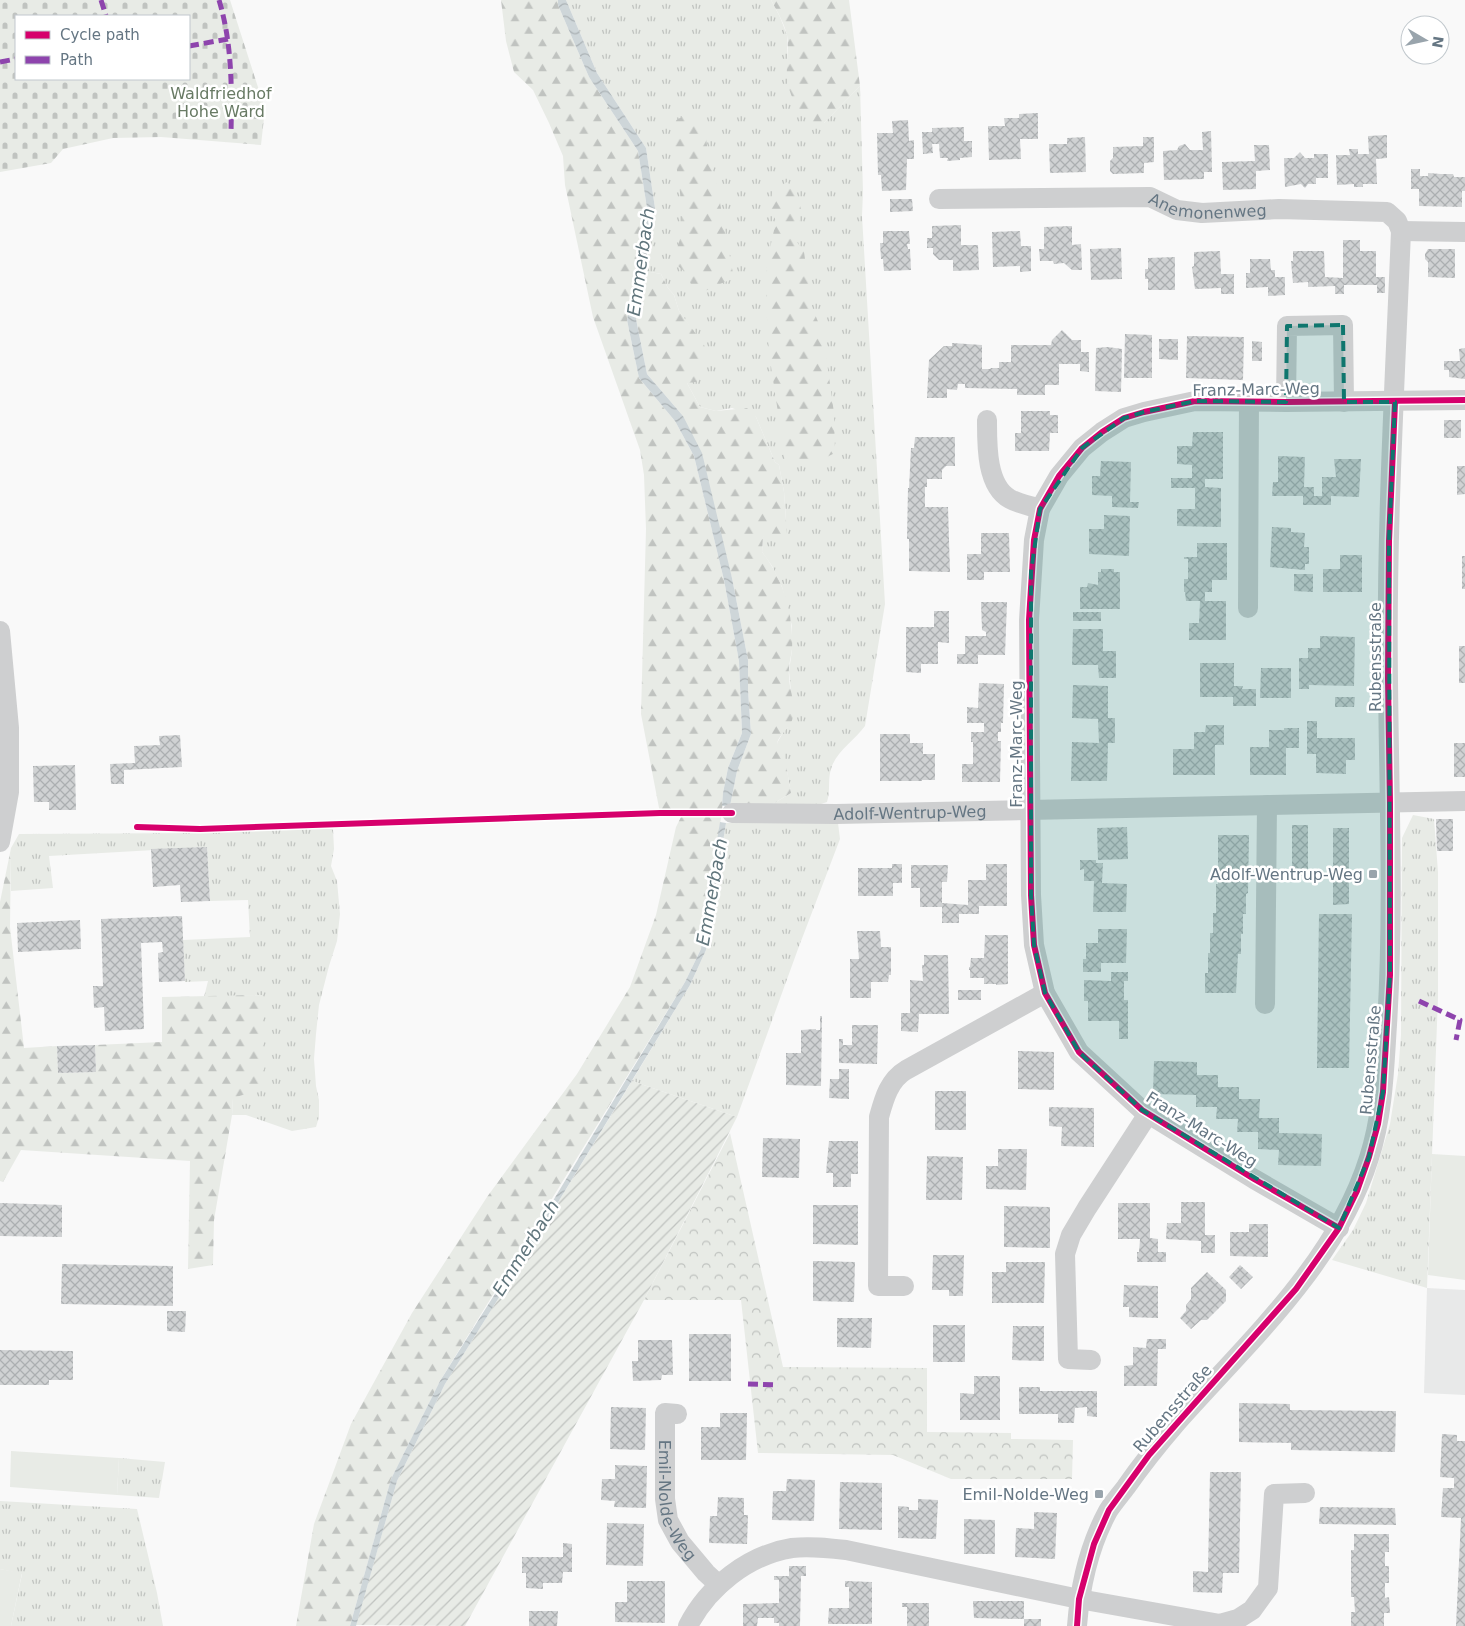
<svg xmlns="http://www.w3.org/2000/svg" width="1465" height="1626" viewBox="0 0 1465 1626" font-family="'DejaVu Sans',sans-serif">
	<defs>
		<pattern id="grass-tufts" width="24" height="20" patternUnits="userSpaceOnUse" patternTransform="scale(1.25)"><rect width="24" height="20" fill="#e8ebe6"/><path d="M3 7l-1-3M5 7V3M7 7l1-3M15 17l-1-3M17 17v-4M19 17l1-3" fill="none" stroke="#c0c3c0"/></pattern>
		<pattern id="forest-firs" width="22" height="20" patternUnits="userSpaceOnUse" patternTransform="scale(1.25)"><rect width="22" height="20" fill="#e8ebe6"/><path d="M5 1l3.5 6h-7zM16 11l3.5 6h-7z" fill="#c0c3c0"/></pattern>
		<pattern id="cemetery-stones" width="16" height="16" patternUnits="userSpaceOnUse" patternTransform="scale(1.25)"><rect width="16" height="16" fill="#e8ebe6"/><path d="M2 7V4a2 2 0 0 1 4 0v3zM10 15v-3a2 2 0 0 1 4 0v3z" fill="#c0c3c0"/></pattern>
		<pattern id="park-crowns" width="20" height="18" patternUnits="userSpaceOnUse" patternTransform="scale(1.25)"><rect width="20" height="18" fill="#e8ebe6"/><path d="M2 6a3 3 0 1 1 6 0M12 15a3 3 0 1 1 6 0" fill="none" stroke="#c0c3c0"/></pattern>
		<pattern id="garden-furrows" width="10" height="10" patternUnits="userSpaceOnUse" patternTransform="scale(1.25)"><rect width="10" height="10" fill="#e8ebe6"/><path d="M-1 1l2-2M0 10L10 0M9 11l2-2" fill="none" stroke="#c0c3c0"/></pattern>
		<pattern id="water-waves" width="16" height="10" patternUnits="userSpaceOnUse" patternTransform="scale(1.25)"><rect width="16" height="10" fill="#ced6d9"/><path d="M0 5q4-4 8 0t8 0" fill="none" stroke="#abb2b5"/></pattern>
		<pattern id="building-cross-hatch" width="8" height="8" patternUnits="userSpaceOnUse" patternTransform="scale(1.25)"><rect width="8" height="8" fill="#d0d2d3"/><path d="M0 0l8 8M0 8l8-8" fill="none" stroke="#acafb1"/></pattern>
	</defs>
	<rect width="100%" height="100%" fill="#f9f9f9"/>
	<!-- built -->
	<path fill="#e8e9e9" d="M1427,1288L1465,1290V1395L1424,1393Z"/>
	<!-- grass -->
	<path fill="url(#grass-tufts)" d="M566,0H771L780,17L787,35V75L824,123L860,86L863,192L862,216L885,604L865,726C855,740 838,750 832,766C827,778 831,790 827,802L815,806L771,805L791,793L787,771L777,743L784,731L788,727L791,692L789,671L792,650V626L782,587L772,566L762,552L763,537L786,519L784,492L779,465L775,462L756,417L732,408L716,411L700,407L687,383L690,327L679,311L674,295L668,288L661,274L645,271L655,208L646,148L597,73Z
		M1413,815L1434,819L1438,872V997L1427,1288L1332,1260L1353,1230L1366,1203L1390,1124L1398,1074L1401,1035L1402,838Z
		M726,823H838L840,839L798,949L737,1117L632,1081L690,985L706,950L710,920Z
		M304,829H333L334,849L331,866L337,881L340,914L337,941L329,966L319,1005L316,1034L314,1059L316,1086L319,1100V1117L316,1127L292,1131L246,1115H232L233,1098L261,995L204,997L208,981L185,982L183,940L250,937L248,900L210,901L207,847L49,856L53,888L11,891V848L19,834L201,833Z
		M119,1458L165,1462L159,1498L117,1495Z
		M0,1501L137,1509L157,1593L163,1626H11L22,1574L0,1569Z"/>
	<!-- forest -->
	<path fill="url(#forest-firs)" d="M501,0H558V5L589,77L638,151L647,208L627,320L639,378L675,421L694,456L724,580L739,661L742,733L728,768L723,793L722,812L704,920L701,949L685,982L440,1381L391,1479L350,1626H296L314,1524L351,1424L412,1313L434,1279L487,1197L577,1074L630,987L656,915L676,827L683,813H660L641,714L646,529L644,475L640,450L593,317L565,185L563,156L549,123L533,90L514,72L506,41Z
		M771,0H849L860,86L824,123L814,124C798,111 788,96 787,75C786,62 789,48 787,35C784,23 777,11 771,0Z
		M694,111L704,125L708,152L716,181L734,279C721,282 712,289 699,293L693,288L684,271L673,262C676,251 681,239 682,228C684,192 670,156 676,120Z
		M787,182L796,191L801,209L797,242L804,252L812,307L823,334L834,413L835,453C816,463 806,463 785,459L769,353L766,301L767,262L776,221L771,210L772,193Z
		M645,271L661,274L668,288L674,295L679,311L704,345L710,357L696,382L687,383L700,407L716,411L747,408L756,417L775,462L779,465L784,492L787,534L763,537L762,552C783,578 794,615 792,649C791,658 788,666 789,676C789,689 796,704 793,717C791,728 780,733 777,743L784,753L791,793L771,805L730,806L737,771L751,734L748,690V660L732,578L683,416L647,374L636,319Z
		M11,848L10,927L24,1048L57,1046L58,1073L96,1072L95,1045L162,1042V997L262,995L265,1088L233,1098L232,1115L214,1220L213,1265L188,1269L190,1161L21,1150L3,1182L0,1181V902Z"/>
	<!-- cemetery -->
	<path fill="url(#cemetery-stones)" fill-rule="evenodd" d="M0,0H230L265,109L261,145L161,137L113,138L63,149L51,163L0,172ZM16,16H189V79H16Z"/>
	<!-- park -->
	<path fill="url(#park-crowns)" d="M730,1133L783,1367L927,1368V1432L1011,1433V1439L1073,1440L1072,1479H951L893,1455L758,1453L741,1300H644Z"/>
	<!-- garden -->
	<path fill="url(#garden-furrows)" d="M632,1081L737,1117L644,1300L465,1626L356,1625L397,1481L445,1384L543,1227Z"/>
	<!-- pitch -->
	<path fill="#e8ebe6" d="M1432,1154L1465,1156V1280L1428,1275Z
		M11,1451L119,1458L117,1495L10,1487Z
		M0,1569L22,1573L11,1626H0Z"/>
	<!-- water -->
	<path fill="url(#water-waves)" d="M558,0H566L597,73L646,148L655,208L636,319L647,374L683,416L702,453L732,578L748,660V690L751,734L737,771L730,806H722L723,793L728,768L742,733L739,661L724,580L694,456L675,421L639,378L627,320L647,208L638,151L589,77L558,5Z
		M720,822L726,823L710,920L706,950L690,985L543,1227L445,1384L397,1481L356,1626H350L391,1479L440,1381L539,1224L685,982L701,949L704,920Z"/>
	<!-- building -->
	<path fill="url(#building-cross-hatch)" d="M1038,113V139H1020L1021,159L989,160L988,126H1005L1004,118H1019V114Z
		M908,120L909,141L914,140V159H907L906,190L882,191L881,175H878L877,133H893L892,121Z
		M964,127V141H972V157L960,158V160L947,161L948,158H940L939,144H932L933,153L923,154L922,132H932V128Z
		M1211,131L1212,172H1204V179L1164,180L1163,151L1177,150L1179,146L1185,144L1190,150H1203L1202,132Z
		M1387,135V158L1376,159L1377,184H1363V187H1354V184L1337,185L1336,155H1350L1349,149H1358V154H1369L1368,136Z
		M1085,137L1086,172L1050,173L1049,144H1067V138Z
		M1143,137H1154V162L1144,163V173L1113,174L1110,171V161L1113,158V147L1143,146Z
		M1254,145H1269L1270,170L1256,171V189L1223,190L1222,162L1255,161Z
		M1300,152L1305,158H1314V154H1328V178H1316V184H1308L1305,188L1301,184L1285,187L1284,158H1294Z
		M1411,169H1420V176H1428V173L1441,174H1453L1454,177H1465V191H1462V207L1419,206V189H1411Z
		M890,199H912L913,211L890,212Z
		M961,225V245H978L979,270L953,271V260H939L933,254V248H927V238H932V226Z
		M1072,226V245L1081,244L1082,270H1072L1064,263L1054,264L1053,261H1040L1039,249H1044V227Z
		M883,231H909L910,244H907L908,249H910L911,270L884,271L883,259H881L880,243H883Z
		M1020,231L1021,246H1031V271L1020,272V266L993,267L992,232Z
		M1343,240H1360V251H1376V277H1385V293H1377V285H1344V294H1335V286L1308,287V282L1293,283L1291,261H1293V251H1324L1325,277L1343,278Z
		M1121,248L1122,279L1091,280L1090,249Z
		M1428,249H1455V278L1428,277V262L1425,259V254Z
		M1220,251L1221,274H1234V294H1221V288L1195,289L1192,267L1194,266V252Z
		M1175,257V290H1148V279H1145V269H1148V258Z
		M1250,259H1270L1271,270H1275V277H1285V295L1268,296V287L1246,288V273H1250Z
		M1062,330L1072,340H1081V352H1089V372L1080,371V364H1059V385H1045V395H1017V389L965,388V384H958L957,390L947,389V398H927L929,360L944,346H952V343L982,345V369H991L990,368H999V362H1011V345H1051L1052,340Z
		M1125,334L1152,335V378H1124Z
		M1187,336L1244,337L1243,380L1186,378Z
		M1159,339H1178V360L1159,359Z
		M1252,341L1262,342V361H1252Z
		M1108,347L1122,349L1121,392L1095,391L1096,348Z
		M1465,348V379L1449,377V370H1444V361H1460L1459,349Z
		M1021,411H1050V415H1058V433H1050L1049,451H1015V433H1021Z
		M1444,420H1461V438H1444Z
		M1193,432H1223V479H1205V487L1221,488V527L1177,526V509H1195V488H1171V478H1192V465L1177,464V446H1192Z
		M915,437H955V466H946L942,470V479H927V487H925V507H948L950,572L909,571V539H907L908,488H909L911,448H914Z
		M1278,456L1305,457L1304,487H1314V496H1322V477H1336L1334,459H1361L1359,497L1331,496V505H1303V496H1272L1273,482H1278Z
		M1101,461L1131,462L1130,502H1139L1138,508L1112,507V496L1092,495V476H1100Z
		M1457,466H1465V494L1457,495Z
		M1104,515L1130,516L1129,556L1089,554V529H1104Z
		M1272,527L1291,528V532L1305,533L1304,547H1309V564H1305V570L1270,567Z
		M981,533H1009L1010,572H984V580H967V554H981Z
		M1197,543H1227V580H1212V592H1205V601H1226V640H1189V623H1199L1200,601H1186L1185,592H1184V579H1188V559H1184V557H1197Z
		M1340,555H1362V592H1323V569H1340Z
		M1462,556H1465V589H1462Z
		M1101,569H1114V572H1120V609H1080V587H1087L1088,583L1098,585V572H1101Z
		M1294,574H1313V592L1294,591Z
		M981,602H1007L1005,655H978V664H957V654H965V636H986V632L982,630Z
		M934,611H949V643L938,642V664H921V673L906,672V627H934Z
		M1073,612H1101V621H1073Z
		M1073,629H1103V651H1116V678H1099L1098,665H1072Z
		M1320,636L1355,637L1354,686L1309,685V689H1299V658H1308V648H1320Z
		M1459,646H1465V683H1459Z
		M1200,663H1234V686H1243L1242,689H1256V706H1233V697H1200Z
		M1261,668H1291V698H1260Z
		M979,683L1004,684L1003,723H1001V732H998V741H1001L1000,782H962V764H973V742H971V732H984V723H967V707L978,708Z
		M1073,685L1108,686V718H1115V743H1108L1107,781H1071L1072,742L1099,743L1098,719L1072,718Z
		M1335,697H1355L1354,707H1335Z
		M1307,721H1317V738H1355V760H1346V774L1316,773V754H1307Z
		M1206,725H1224V745H1215V775H1173V749H1194V732H1205Z
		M1284,728H1299V748H1286V775H1250V747H1269V730H1284Z
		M880,734H910V743H923V754H935V780H922V781H880Z
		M180,735L182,767L124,770V784H111L110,764L135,763L134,746L160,745L159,736Z
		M1454,743H1465V777H1454Z
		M75,765L76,810H49V802H34L33,766Z
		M1436,819H1453V851H1437Z
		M1292,825H1308V876H1292Z
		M1127,827L1128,859L1098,860L1097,828Z
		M1333,828H1349V904L1333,905Z
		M1218,835H1249L1248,893L1246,894V914H1243V934H1241V954H1238L1236,993H1205V973H1208V953H1210V933H1213V913H1216V884H1218Z
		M207,847L210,901L181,902L180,885L153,887L151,849Z
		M1080,860H1096V863H1103L1102,883L1127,884L1126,912H1093L1094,881H1084V869L1080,870Z
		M892,864H902V883H893V896H858V868H892Z
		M986,864H1007V906H979V914H959V923H942V907H920V888H911V865H948L947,882H942V903L968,905V880H986Z
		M1319,914H1352L1349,1068H1317Z
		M182,916L185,981L159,982L158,953L163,952L162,942L141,943L144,1029L105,1031L104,1007L94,1008L93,986H103L101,919Z
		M80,920L81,949L18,952L17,923Z
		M1098,929H1127L1126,963H1101V972H1083V959H1086V943H1098Z
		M857,931H880L881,947H891V975H889L888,982H871V998H850V959H859Z
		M985,935H1008V984L996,985V984H984V978H970V970H969V967H970L971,958H984Z
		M924,955H948L949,1014H919L918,1032L901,1031V1013H910V980L923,981L922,965H924Z
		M1111,972H1128V981H1124V1000H1128V1039H1119V1021H1088V1001H1084V980L1111,981Z
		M958,990H981V1000H958Z
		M820,1016H822L821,1086L786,1085V1053H801V1030L816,1029V1030H820Z
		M852,1025H878L877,1064L839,1063V1039H843V1045H852Z
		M95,1045L96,1072L58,1073L57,1046Z
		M1018,1051L1054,1052V1090L1018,1089Z
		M1154,1061L1197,1062V1075H1218V1087H1239V1099H1260L1259,1118H1279V1133L1322,1134L1321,1166L1278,1165L1279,1150L1258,1149V1132H1237L1238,1119H1216L1217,1107H1196V1095L1153,1094Z
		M839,1069H849V1099L829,1098L830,1079H839Z
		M935,1091H966V1130H935Z
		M1049,1107L1094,1108V1147L1061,1146L1062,1127L1049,1126Z
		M763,1138L800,1139L799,1178L762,1177Z
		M829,1141H858V1174H851V1187H833V1173H826Z
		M998,1149H1027L1026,1190L986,1189V1166H998Z
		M927,1156L963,1157L962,1200H926Z
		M1181,1202H1205V1235H1215V1253H1201V1241L1166,1239L1167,1223H1181Z
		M0,1203L62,1205V1237L0,1236Z
		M1118,1203H1150V1238L1158,1239V1252H1166V1262H1137V1252H1139L1140,1239H1118Z
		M813,1205H858V1245L813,1244Z
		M1004,1206L1050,1207V1248L1004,1247Z
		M1249,1224H1268V1257L1230,1256V1232H1249Z
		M933,1255H964L963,1296H949V1290H932Z
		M813,1261L855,1262L854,1302L813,1301Z
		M1006,1262H1045L1044,1303H992V1272H1006Z
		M62,1264L173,1266V1306L61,1304Z
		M1240,1265L1253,1277L1241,1289L1229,1277Z
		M1207,1272L1226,1290V1301L1207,1320H1201L1191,1329L1180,1318L1186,1311V1305L1191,1299V1288Z
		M1124,1285L1158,1286V1318L1129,1317V1307H1123Z
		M167,1311H186L185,1332L167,1331Z
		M837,1318H872L871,1348L837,1347Z
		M933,1325H965V1362H933Z
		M1013,1326H1044V1361L1012,1360Z
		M689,1334H731V1381H689Z
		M1147,1339H1166V1349H1158L1157,1386H1124V1366L1133,1365V1347L1146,1348Z
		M638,1340H672L673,1375H662L661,1380L633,1381L632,1361H638Z
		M0,1350L73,1351V1380H49V1385H0Z
		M974,1376H1000V1420H960V1393L974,1394Z
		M1019,1387H1040V1391H1097V1417L1087,1416V1407L1075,1408L1074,1423H1058V1414H1019Z
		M1239,1403L1290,1404V1410L1396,1411L1395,1452L1291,1450V1443L1239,1442Z
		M611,1407L646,1408L645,1450L610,1449Z
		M720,1413H747L746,1460H701V1427H720Z
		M1442,1434L1457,1435V1441H1465V1626H1456L1461,1518L1441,1517L1443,1488H1454V1478L1440,1477Z
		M615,1465L647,1466L646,1508L614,1507L615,1501L601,1500L602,1479H615Z
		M1210,1472H1241L1239,1573H1223L1222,1593L1193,1592V1571L1208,1572Z
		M787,1479L815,1480L814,1521L772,1520L773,1491H786Z
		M840,1482L882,1483V1530L839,1529Z
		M718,1497L744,1498V1515H748L747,1544L709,1543L710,1516H717Z
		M918,1499L938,1500L936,1539L898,1538V1506L909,1507V1510H918Z
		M1320,1507L1395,1508L1396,1525L1319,1524Z
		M1034,1512L1057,1513L1055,1559L1015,1557L1016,1528L1034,1529Z
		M964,1519L995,1520V1554H964Z
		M607,1523L644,1524L643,1566L606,1565Z
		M1354,1534H1389V1552H1385V1566H1389V1583H1385V1598L1389,1597L1390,1613H1384V1626H1351V1612H1355L1354,1597H1351V1550H1354Z
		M563,1543L572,1544V1572H563L562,1583H543V1589L526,1588V1573H522V1557H563Z
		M789,1566H806V1576H801L800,1626H779V1623H774V1618H758L757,1626H743V1604L779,1603V1580H774V1576H789Z
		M627,1581H665V1623L615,1622V1602H627Z
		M845,1581L872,1582V1624H828L829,1608H849V1587H845Z
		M973,1601H1024V1619L974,1618Z
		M902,1603H929V1626H907V1607H902Z
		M529,1611H558L557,1626H529Z
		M1024,1619H1041V1626H1024Z"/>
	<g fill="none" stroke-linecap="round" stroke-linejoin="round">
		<!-- street -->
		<g stroke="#cecfd0" stroke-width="20">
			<path id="s1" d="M939,199L1150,197L1177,210L1202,213L1279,209L1387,212L1397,221L1401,231C1395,380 1386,530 1388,680C1389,795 1394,910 1387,1025C1384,1070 1383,1115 1369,1158C1336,1263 1248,1342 1177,1422C1159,1443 1142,1464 1126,1487C1120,1495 1113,1503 1108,1511C1089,1546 1080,1587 1077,1626"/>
			<path d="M1401,231L1465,232"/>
			<path d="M1286,402L1287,326L1343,325L1344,402"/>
			<path d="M987,420C987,444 986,486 1010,499C1019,504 1031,506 1040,509"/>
			<path d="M1248,608L1249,401"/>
			<path d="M0,631L9,728V792L0,842"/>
			<path id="s2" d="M732,813L836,814L1465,801"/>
			<path d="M1265,1004L1267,805"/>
			<path d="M1339,1228L1254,1179L1142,1110L1079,1052L1045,993L1034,945L1031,895L1029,620L1034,540L1040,509L1059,476L1082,448L1102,432L1124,418L1144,412L1195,401L1286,402L1465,400"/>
			<path d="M904,1286H878L879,1117C884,1099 889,1080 906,1070L1045,993"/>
			<path d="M1091,1360L1068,1359L1065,1254L1071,1235L1087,1208L1148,1114"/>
			<path id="s3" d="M677,1414L665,1413V1499L668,1520L680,1542L706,1573L719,1585"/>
			<path d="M688,1626C708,1587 748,1555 792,1548C810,1546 828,1548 846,1550L1079,1599L1220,1624L1238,1619L1252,1610L1268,1588L1274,1494L1305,1493"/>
		</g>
		<!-- quiet -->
		<path stroke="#8e44ad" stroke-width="5" stroke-dasharray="10 5" stroke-linecap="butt" d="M101,0L106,16
			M219,0C232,43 232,88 231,132
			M189,46L228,39
			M0,62L16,59
			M1419,1001L1460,1020L1456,1040
			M748,1384L778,1385"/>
		<!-- cycleway casing -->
		<g stroke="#fff" stroke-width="9">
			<path id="cycleway" d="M137,827L200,829L660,813H732
				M1339,1228L1254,1179L1142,1110L1079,1052L1045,993L1034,945L1031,895L1029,620L1034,540L1040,509L1059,476L1082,448L1102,432L1124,418L1144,412L1195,401L1286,402L1465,400
				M1077,1626L1079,1599L1094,1544L1109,1510L1149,1455L1296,1289L1339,1228L1357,1191L1369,1157L1378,1124L1383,1092L1390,975V803L1388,678L1389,541L1395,402"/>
		</g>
		<!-- cycleway -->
		<use href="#cycleway" stroke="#d6006c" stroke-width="6"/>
	</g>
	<!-- marked area -->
	<path fill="#0f766e" fill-opacity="0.2" stroke="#0f766e" stroke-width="4" stroke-dasharray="10 6" stroke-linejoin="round" d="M1343,325L1344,402H1395L1389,541L1390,975L1383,1092L1369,1157L1339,1228L1142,1110L1079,1052L1045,993L1034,945L1031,895V572L1040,509L1082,448L1124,418L1144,412L1195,401L1286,402L1287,326Z"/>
	<!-- markers -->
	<g fill="#99a4ac" stroke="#fff" stroke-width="2">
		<rect x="1368" y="869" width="10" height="10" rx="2.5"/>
		<rect x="1094" y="1489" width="10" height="10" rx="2.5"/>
	</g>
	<g text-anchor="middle" stroke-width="5" stroke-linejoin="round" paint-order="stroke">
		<!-- park labels -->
		<g font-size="16" fill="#687a64" stroke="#fff">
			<text x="221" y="99">Waldfriedhof<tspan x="221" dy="18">Hohe Ward</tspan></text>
		</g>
		<!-- street labels -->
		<g font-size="16" fill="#657683" stroke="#fff">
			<text dy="6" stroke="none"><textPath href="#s1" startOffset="271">Anemonenweg</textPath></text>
			<text transform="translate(1256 389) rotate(-1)" y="6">Franz-Marc-Weg</text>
			<text transform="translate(1375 657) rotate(-90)" y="6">Rubensstraße</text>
			<text transform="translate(1016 744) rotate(-90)" y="6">Franz-Marc-Weg</text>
			<text dy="6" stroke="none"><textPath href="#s2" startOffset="178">Adolf-Wentrup-Weg</textPath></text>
			<text transform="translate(1370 1060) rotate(-85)" y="6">Rubensstraße</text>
			<text transform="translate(1202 1129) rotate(32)" y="6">Franz-Marc-Weg</text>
			<text transform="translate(1172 1408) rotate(-49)" y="6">Rubensstraße</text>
			<text dy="6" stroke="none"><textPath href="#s3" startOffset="102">Emil-Nolde-Weg</textPath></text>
		</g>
		<!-- poi labels -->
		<g font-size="16" fill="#657683" stroke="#fff" text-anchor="end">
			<text x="1363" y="880">Adolf-Wentrup-Weg</text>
			<text x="1089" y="1500">Emil-Nolde-Weg</text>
		</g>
		<!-- water labels -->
		<g font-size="18" font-style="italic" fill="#60757c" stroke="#fff">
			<text transform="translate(641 262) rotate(-82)" y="6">Emmerbach</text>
			<text transform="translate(712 892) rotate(-80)" y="6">Emmerbach</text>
			<text transform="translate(526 1248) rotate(-58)" y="6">Emmerbach</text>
		</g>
	</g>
	<!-- legend -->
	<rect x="15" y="15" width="175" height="65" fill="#ffffff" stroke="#c1c8cd"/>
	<rect x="25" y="31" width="25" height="8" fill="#d6006c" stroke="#c1c8cd"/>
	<text x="60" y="40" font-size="15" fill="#657683">Cycle path</text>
	<rect x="25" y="56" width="25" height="8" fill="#8e44ad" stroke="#c1c8cd"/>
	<text x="60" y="65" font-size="15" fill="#657683">Path</text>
	<!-- north arrow -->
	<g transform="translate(1425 40) rotate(99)"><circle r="24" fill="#ffffff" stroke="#c1c8cd"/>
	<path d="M0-4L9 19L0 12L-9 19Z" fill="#99a4ac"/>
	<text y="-8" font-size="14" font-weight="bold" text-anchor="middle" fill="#657683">N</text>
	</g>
</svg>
